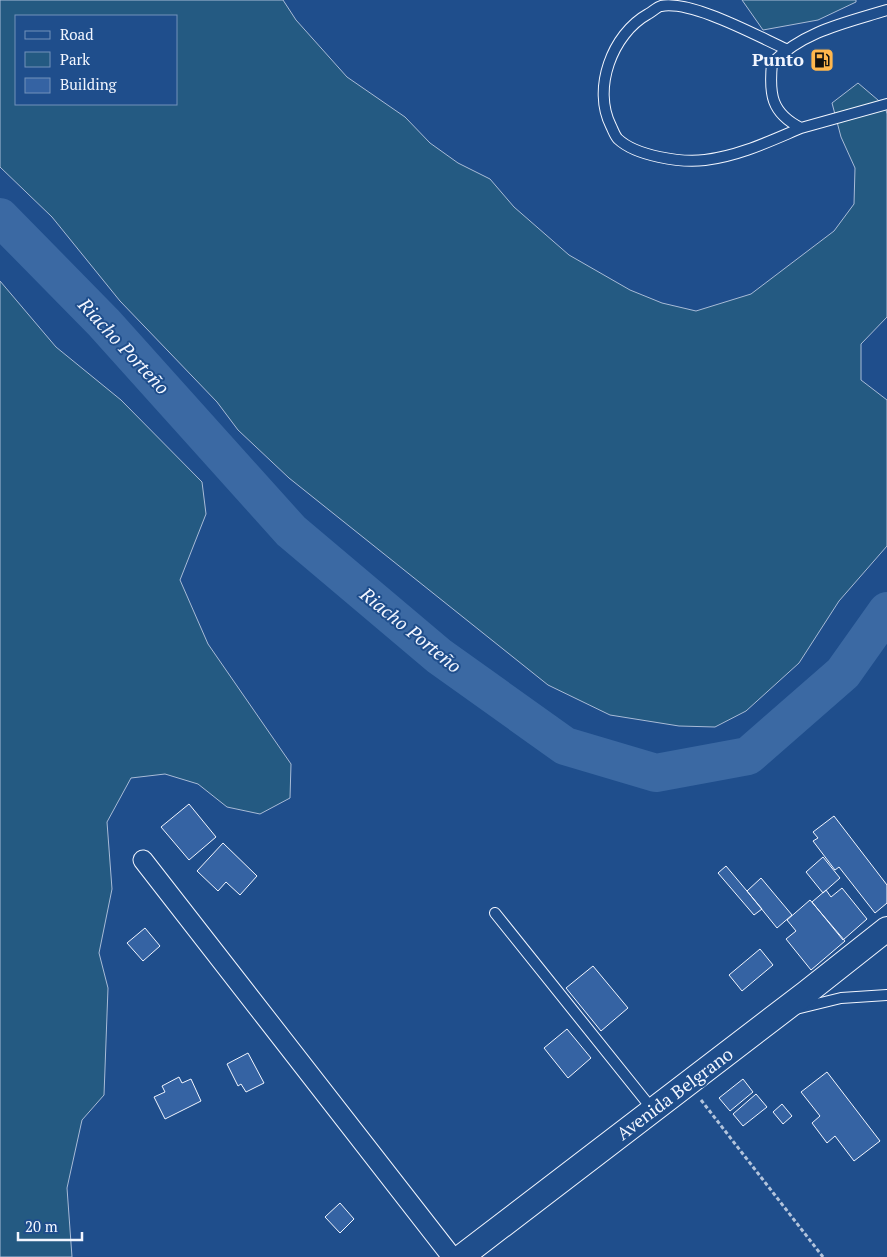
<svg xmlns="http://www.w3.org/2000/svg" width="887" height="1257" viewBox="0 0 887 1257" font-family="'PT Serif',serif">
	<rect width="100%" height="100%" fill="#1f4e8c"/>
	<!-- green -->
	<path fill="#245a82" stroke="#a8bbd7" fill-rule="evenodd" d="M0,0H283L296,20L347,77L405,117L430,143L458,163L490,179L514,207L569,255L630,290L662,303L696,311L751,294L834,231L854,204L855,168L841,137L832,103L858,83L885,106L887,114V317L861,344V380L887,400V546L839,601L799,663L746,711L715,727L679,726L610,715L548,685L289,478L238,430L217,402L120,301L52,217L0,167ZM16,16H176V104H16Z
		M742,0H856V2L818,20L763,30Z
		M0,281L56,347L121,400L202,482L206,514L180,580L208,644L291,764L290,798L260,814L227,807L198,784L165,774L131,778L107,822L112,889L99,953L108,988L104,1095L82,1120L67,1188L72,1257H0Z"/>
	<g fill="none" stroke-linecap="round" stroke-linejoin="round">
		<!-- river -->
		<path stroke="#3b69a3" stroke-width="38" d="M0,217L104,323L291,531L439,656L565,746L656,773L748,756L843,673L887,611"/>
	</g>
	<!-- building -->
	<path fill="#3563a3" stroke="#f2f6ff" d="M189,804L216,837L189,860L161,827Z
		M834,816L887,885V903L875,913L839,867L835,870L813,841L818,838L813,832Z
		M223,843L257,876L240,895L226,882L218,891L197,871Z
		M823,857L840,878L823,893L806,872Z
		M726,866L762,909L754,915L718,873Z
		M761,878L792,915L777,928L747,891Z
		M842,888L867,919L843,940L812,902L826,890L831,897Z
		M810,900L845,941L811,970L786,939L796,931L787,920Z
		M145,928L160,946L143,961L127,943Z
		M760,949L773,965L742,991L729,975Z
		M593,966L628,1008L601,1031L566,988Z
		M567,1029L591,1058L568,1078L544,1048Z
		M248,1053L264,1083L246,1092L241,1084L238,1086L227,1064Z
		M827,1072L880,1141L854,1161L835,1136L827,1143L812,1123L820,1116L801,1092Z
		M179,1077L182,1083L191,1079L201,1101L165,1119L154,1097L165,1092L162,1086Z
		M743,1079L753,1092L730,1111L719,1098Z
		M756,1094L767,1107L743,1126L733,1114Z
		M782,1104L792,1116L783,1124L773,1112Z
		M340,1203L354,1219L340,1233L325,1217Z"/>
	<g fill="none" stroke-linecap="round" stroke-linejoin="round">
		<!-- service casing -->
		<g stroke="#f2f6ff" stroke-width="12">
			<path id="service" d="M887,10C845,23 804,31 772,63C769,94 771,113 801,128L887,104
				M786,49C757,36 692,0 661,6C657,7 652,12 648,14C612,34 592,89 611,126C613,130 615,136 618,139C636,156 681,163 705,160C739,156 770,141 801,128
				M495,913L653,1110
				M796,1009L841,998L887,995"/>
		</g>
		<!-- minor casing -->
		<g stroke="#f2f6ff" stroke-width="21">
			<path id="minor" d="M143,860L452,1257"/>
		</g>
		<!-- tertiary casing -->
		<g stroke="#f2f6ff" stroke-width="26">
			<path id="tertiary" d="M461,1257L806,993L887,929"/>
		</g>
		<!-- path -->
		<path stroke="#b3c4dc" stroke-width="3" stroke-dasharray="4 2.5" stroke-linecap="butt" d="M701,1100L823,1257"/>
		<!-- service -->
		<use href="#service" stroke="#1f4e8c" stroke-width="10"/>
		<!-- minor -->
		<use href="#minor" stroke="#1f4e8c" stroke-width="19"/>
		<!-- tertiary -->
		<use href="#tertiary" stroke="#1f4e8c" stroke-width="24"/>
	</g>
	<!-- icons -->
	<defs>
		<g id="fuel-square" transform="scale(1.25)"><rect x="-9" y="-9" width="18" height="18" rx="4" fill="#ffb74d" stroke="#1f4e8c"/><path d="M-5.5-6h7V0h2V4h1.3V-2.5L3-4.5l.8-.8L6-3V5H2.5V1h-1V6h-7ZM-4.2-4.7v3.2H.2V-4.7Z" fill="#111"/></g>
	</defs>
	<g fill-rule="evenodd">
		<use href="#fuel-square" x="822" y="60"/>
	</g>
	<g text-anchor="middle" stroke-width="4" stroke-linejoin="round" paint-order="stroke">
		<!-- poi labels -->
		<g font-size="18" font-weight="bold" fill="#f2f6ff" stroke="#1f4e8c" text-anchor="end">
			<text x="804" y="66">Punto</text>
		</g>
		<!-- street labels -->
		<g font-size="18" fill="#f2f6ff" stroke="#1f4e8c">
			<text transform="translate(675 1094) rotate(-37)" y="6">Avenida Belgrano</text>
		</g>
		<!-- water labels -->
		<g font-size="19" font-style="italic" fill="#f2f6ff" stroke="#1f4e8c">
			<text transform="translate(124 346) rotate(47)" y="7">Riacho Porteño</text>
			<text transform="translate(411 630) rotate(39)" y="7">Riacho Porteño</text>
		</g>
	</g>
	<!-- legend -->
	<rect x="15" y="15" width="162" height="90" fill="#1f4e8c" stroke="#7391ba"/>
	<rect x="25" y="31" width="25" height="8" fill="#1f4e8c" stroke="#7391ba"/>
	<text x="60" y="40" font-size="15" fill="#f2f6ff">Road</text>
	<rect x="25" y="52" width="25" height="15" fill="#245a82" stroke="#7391ba"/>
	<text x="60" y="65" font-size="15" fill="#f2f6ff">Park</text>
	<rect x="25" y="78" width="25" height="15" fill="#3563a3" stroke="#7391ba"/>
	<text x="60" y="90" font-size="15" fill="#f2f6ff">Building</text>
	<!-- scale -->
	<path d="M18 1232v8h64v-8" fill="none" stroke="#f2f6ff" stroke-width="2.5"/>
	<text x="25" y="1232" font-size="15" fill="#f2f6ff" stroke="#1f4e8c" stroke-width="4" paint-order="stroke">20 m</text>
</svg>
